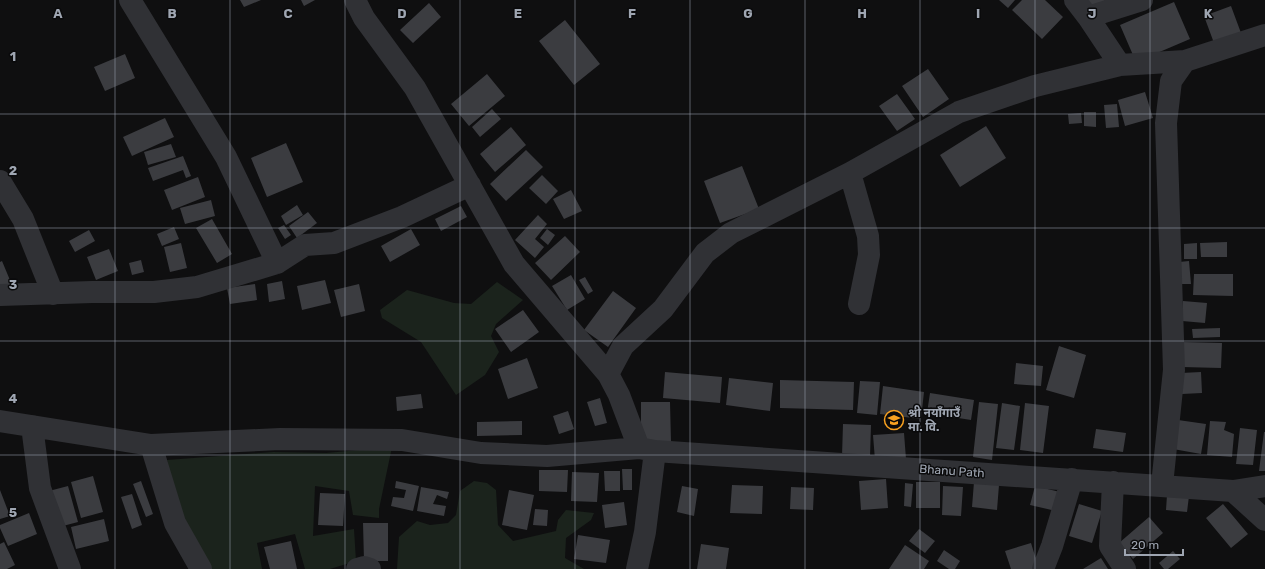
<svg xmlns="http://www.w3.org/2000/svg" width="1265" height="569" viewBox="0 0 1265 569" font-family="Rubik,'Noto Sans Devanagari',sans-serif">
	<rect width="100%" height="100%" fill="#0f0f10"/>
	<!-- green -->
	<path fill="#1b231c" d="M497,282L523,300L496,324L491,336L499,352L485,375L456,395L421,342L382,318L380,310L407,290L454,303L471,304Z
		M392,447L379,509V518L353,515L349,491L315,486L313,536L354,529L356,561L330,569H305L295,534L257,543L262,569H208L175,500L167,460L273,452L326,453Z
		M474,481L487,483L496,490L498,525L513,541L556,531L558,520L566,510L594,513L591,520L566,538L565,558L584,569H397L399,537L417,521L430,525L448,523L456,515L460,491Z"/>
	<!-- building -->
	<path fill="#3b3c40" d="M240,0H261L244,7Z
		M301,0H315L304,6Z
		M999,0H1015L1008,8Z
		M1022,0H1045L1063,17L1042,39L1012,10Z
		M1084,0H1106L1087,10Z
		M1174,2L1190,39L1136,62L1120,25Z
		M429,3L441,17L413,43L400,30Z
		M1231,6L1241,33L1214,43L1204,16Z
		M565,20L600,64L574,85L539,41Z
		M125,54L135,78L105,91L94,67Z
		M928,69L949,99L923,117L902,86Z
		M487,74L505,96L469,126L451,104Z
		M1145,92L1153,118L1125,126L1118,100Z
		M897,94L915,119L897,131L879,106Z
		M1117,104L1119,127L1106,128L1104,105Z
		M492,109L501,119L480,137L472,127Z
		M1084,112H1096V127L1084,126Z
		M1081,113L1082,123L1069,124L1068,114Z
		M165,118L174,137L132,156L123,137Z
		M986,126L1006,158L960,187L940,155Z
		M511,127L526,145L495,172L480,154Z
		M286,143L303,182L267,197L251,158Z
		M171,144L176,157L148,165L144,152Z
		M526,150L543,167L506,201L490,184Z
		M183,156L191,176L186,178L183,170L153,181L148,168Z
		M742,166L759,209L720,223L704,181Z
		M542,175L558,191L546,204L529,188Z
		M198,177L205,197L172,210L164,190Z
		M571,190L582,211L564,219L553,199Z
		M211,200L215,216L185,224L180,208Z
		M297,205L303,215L286,225L281,216Z
		M461,206L467,217L441,231L435,219Z
		M308,212L317,223L297,238L289,226Z
		M538,215L547,224L535,239L544,247L535,258L515,240Z
		M212,219L232,254L217,263L196,228Z
		M284,225L291,235L285,239L278,228Z
		M174,227L179,239L162,246L157,234Z
		M411,229L420,245L390,262L381,246Z
		M547,229L555,235L548,245L540,238Z
		M89,230L95,241L75,252L69,241Z
		M565,236L580,252L551,280L535,263Z
		M1227,242V257H1201L1200,243Z
		M181,243L187,268L170,272L164,247Z
		M1197,243V259H1184V244Z
		M109,249L118,271L96,280L87,257Z
		M141,260L144,272L132,275L129,263Z
		M2,261L12,285L0,290V262Z
		M1189,261L1191,284H1180L1179,262Z
		M1194,274H1233V296L1193,295Z
		M571,275L585,299L567,310L552,286Z
		M585,277L593,291L588,294L579,280Z
		M325,280L331,303L302,310L297,286Z
		M282,281L285,299L269,302L267,284Z
		M255,284L257,300L230,304L227,288Z
		M359,284L365,311L341,317L334,290Z
		M613,291L636,308L608,347L584,330Z
		M1183,301L1207,303L1205,323L1182,321Z
		M523,310L539,332L511,352L495,329Z
		M1220,328V337L1193,338L1192,329Z
		M1182,342L1222,343L1221,368L1182,367Z
		M1059,346L1086,355L1074,398L1046,390Z
		M527,358L538,388L508,399L498,369Z
		M1016,363L1043,366L1041,386L1014,384Z
		M665,372L722,377L720,403L663,398Z
		M1201,372L1202,393L1182,394L1181,373Z
		M729,378L773,383L770,411L726,405Z
		M780,380L854,382L853,410L780,408Z
		M860,381L880,382L877,415L857,413Z
		M883,386L924,392L921,419L880,414Z
		M930,393L974,400L971,420L927,413Z
		M421,394L423,408L397,411L396,397Z
		M600,398L607,423L595,426L587,402Z
		M641,402H670L671,442L641,443Z
		M979,402L998,404L992,460L973,457Z
		M1002,403L1020,406L1014,450L996,448Z
		M1025,403L1049,406L1043,453L1020,450Z
		M568,411L574,429L559,434L553,416Z
		M1178,420L1206,424L1201,454L1173,449Z
		M522,421V435L477,436V422Z
		M1210,421L1226,422L1224,430L1234,434L1232,457L1207,455Z
		M843,424L871,425L870,457L842,456Z
		M1240,428L1257,430L1253,465L1236,464Z
		M1096,429L1126,433L1123,452L1093,448Z
		M1264,432H1265V471H1259Z
		M904,433L906,459L875,460L873,435Z
		M622,469H632V490H623Z
		M539,470H568L567,492L539,491Z
		M604,471H620V491H605Z
		M572,472L599,473L597,502L571,501Z
		M93,476L103,512L81,518L71,482Z
		M886,479L888,508L861,510L859,481Z
		M141,481L153,514L146,517L133,484Z
		M396,481L419,486L413,511L391,506L393,497L404,498L406,490L395,488Z
		M916,482H940V508H916Z
		M974,482L999,485L997,510L972,507Z
		M905,483L913,484L911,507L904,506Z
		M732,485L763,486L762,514L730,513Z
		M68,486L78,522L59,527L49,491Z
		M682,486L698,489L694,516L677,512Z
		M943,486L963,487L961,516L942,515Z
		M1035,486L1060,492L1056,511L1030,505Z
		M421,487L449,492L447,499L437,495L433,504L446,506L444,516L417,511Z
		M791,487L814,488L813,510L790,509Z
		M0,490L10,516L0,519Z
		M509,490L534,495L527,530L502,525Z
		M320,493L345,494L343,526L318,525Z
		M132,494L142,525L132,529L121,497Z
		M1167,495L1189,496L1187,512L1166,510Z
		M624,502L627,525L605,528L602,505Z
		M1079,504L1102,511L1092,543L1069,536Z
		M1223,504L1248,534L1231,548L1206,518Z
		M535,509L548,510L547,526L533,525Z
		M29,513L37,534L8,546L0,528V525Z
		M1149,517L1163,533L1133,559L1119,543Z
		M104,519L109,541L76,549L71,527Z
		M363,523H388V561H364Z
		M919,529L935,541L925,553L909,541Z
		M578,535L610,540L606,563L574,559Z
		M291,541L297,569H270L264,547Z
		M4,542L15,565L7,569H0V544Z
		M1031,543L1039,569H1011L1005,551Z
		M701,544L729,548L726,569H697Z
		M905,545L929,561L924,569H889Z
		M944,550L960,561L955,569H949L937,561Z
		M1173,551L1180,559L1168,569H1164L1159,563Z
		M1101,558L1108,569H1083Z"/>
	<g fill="none" stroke-linecap="round" stroke-linejoin="round">
		<!-- minor -->
		<path stroke="#303135" stroke-width="22" d="M130,0L226,157L277,263
			M355,0L364,18L415,88L514,264L608,374L619,395L639,448
			M1075,0L1088,17L1120,65L1185,61
			M1088,17L1142,0
			M850,173L868,236L869,255L859,304
			M0,181L23,219L53,294
			M0,295L92,292H154L197,287L277,263L305,245L334,243L402,217L470,185
			M608,374L623,346L663,309L705,253L731,233L850,173L959,112L1035,86L1120,65
			M0,421L151,445L280,439L402,440L481,453L547,456L639,448L655,451L1233,491L1265,486
			M32,426L40,488L70,569
			M151,445L175,523L201,569
			M1113,482L1110,546L1125,569
			M1162,485L1174,370L1166,123L1171,81L1185,61L1265,35
			M1233,491L1265,520
			M357,569L364,567L370,569
			M637,569L645,532L655,451
			M1043,569L1052,546L1072,479"/>
	</g>
	<!-- grid -->
	<path fill="none" stroke="#9fa6b2" stroke-width="1" stroke-opacity="0.55" d="M115,0V569M230,0V569M345,0V569M460,0V569M575,0V569M690,0V569M805,0V569M920,0V569M1035,0V569M1150,0V569M0,114H1265M0,228H1265M0,341H1265M0,455H1265"/>
	<!-- icons -->
	<defs>
		<g id="school-ring" transform="scale(1)"><circle r="9.5" fill="#0a0a0b" stroke="#f8a120" stroke-width="1.5"/><path d="M0-5L7-2L0 1L-7-2ZM-4 1L0 2.5L4 1V4Q0 6-4 4Z" fill="#f8a120"/></g>
	</defs>
	<g fill-rule="evenodd">
		<use href="#school-ring" x="894" y="420"/>
	</g>
	<g text-anchor="middle" stroke-width="3" stroke-linejoin="round" paint-order="stroke">
		<!-- poi labels -->
		<g font-size="12" font-weight="bold" fill="#9fa6b2" stroke="#0a0a0b" text-anchor="start">
			<text x="908" y="417">श्री नयाँगाउँ<tspan x="908" dy="14">मा. वि.</tspan></text>
		</g>
		<!-- street labels -->
		<g font-size="12" fill="#9fa6b2" stroke="#0a0a0b">
			<text transform="translate(952 471) rotate(4)" y="4">Bhanu Path</text>
		</g>
	</g>
	<g font-size="13" text-anchor="middle" font-weight="bold" fill="#9fa6b2" stroke="#0a0a0b" stroke-width="3" stroke-linejoin="round" paint-order="stroke">
		<text x="58" y="18">A</text>
		<text x="172" y="18">B</text>
		<text x="288" y="18">C</text>
		<text x="402" y="18">D</text>
		<text x="518" y="18">E</text>
		<text x="632" y="18">F</text>
		<text x="748" y="18">G</text>
		<text x="862" y="18">H</text>
		<text x="978" y="18">I</text>
		<text x="1092" y="18">J</text>
		<text x="1208" y="18">K</text>
		<text x="13" y="61">1</text>
		<text x="13" y="175">2</text>
		<text x="13" y="289">3</text>
		<text x="13" y="403">4</text>
		<text x="13" y="517">5</text>
	</g>
	<!-- scale -->
	<path d="M1125 549v6h58v-6" fill="none" stroke="#9fa6b2" stroke-width="2"/>
	<text x="1131" y="549" font-size="12" fill="#9fa6b2" stroke="#0a0a0b" stroke-width="3" paint-order="stroke">20 m</text>
</svg>
